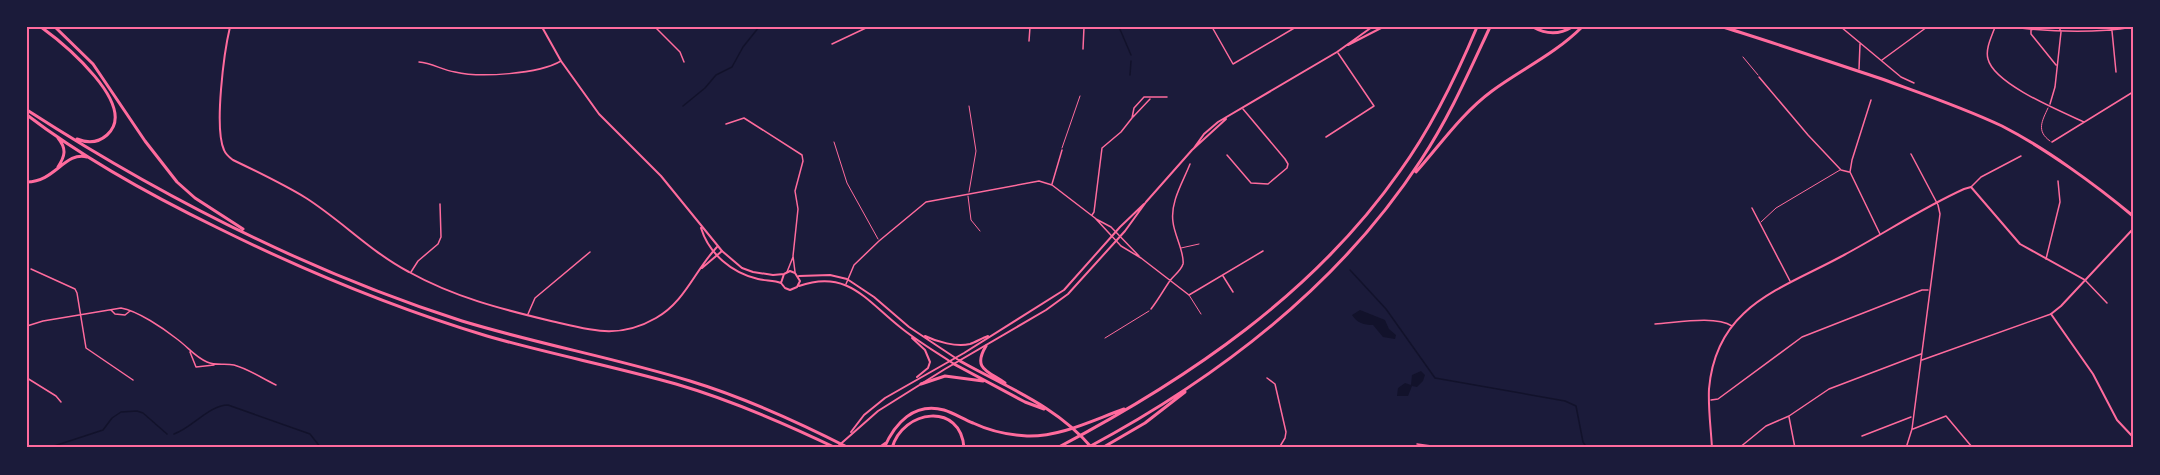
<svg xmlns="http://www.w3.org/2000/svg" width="2160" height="475" viewBox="0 0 2160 475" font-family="Jost,sans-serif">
	<rect width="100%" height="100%" fill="#1b1b3a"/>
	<!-- water -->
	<path fill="#12122b" d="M1360,310L1385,320L1389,329L1396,335L1395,339L1383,337L1373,325C1364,325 1357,323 1352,315Z
		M1421,371L1425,375L1423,381L1417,387L1412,386L1408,396H1397L1398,388L1405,383L1411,385L1412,375Z"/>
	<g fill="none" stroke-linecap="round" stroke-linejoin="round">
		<!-- stream -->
		<path stroke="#12122b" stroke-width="1.5" d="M1119,27L1131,55
			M1130,75L1131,61
			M683,106L705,88L716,75L732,67L743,47L759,27
			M1350,270L1386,309L1435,378L1565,401L1576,406L1583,442L1587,448
			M174,434C192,428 209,405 228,405L310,434L321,448
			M48,448L103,430L112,418L121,412L137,411L143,413L167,434"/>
		<!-- service -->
		<path stroke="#ff6b9d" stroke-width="1" d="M1743,57L1758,75
			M2048,108C2042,121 2036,131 2050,141
			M834,142L847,183L878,239
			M1062,148L1080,96
			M969,192L976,151L969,106
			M968,196L971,220L980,231
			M1761,222L1776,208L1840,170
			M1181,248L1199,244
			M1189,295L1201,314
			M1105,338L1149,311"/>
		<!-- minor -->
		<path stroke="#ff6b9d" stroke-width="1.5" d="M655,27L680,52L684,62
			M1212,27L1233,64L1296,27
			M1841,27L1901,77L1914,83
			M1995,27C1992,36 1985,49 1988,59C1994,84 2060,111 2084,122
			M2011,27C2052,32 2092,34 2133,27
			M2031,30V34L2056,65
			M2112,31L2116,72
			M1029,41L1030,27
			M832,44L868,27
			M1083,49L1084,27
			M1882,60L1927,27
			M419,62C432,63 442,70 455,72C480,78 539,74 561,61
			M1859,69L1860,44
			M1759,77L1808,135L1841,170L1849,172
			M1871,100L1852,160L1850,172L1880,234
			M2050,104L2055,87L2061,32L2059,27
			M1133,117L1150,99
			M726,124L744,118L802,155L803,161L795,191L798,209L793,256L795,272
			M1326,137L1374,106L1338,53
			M2052,142L2133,92
			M1227,155L1251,183L1268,184L1287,168L1288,164L1285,159L1243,109
			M1052,184L1062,150
			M1971,187L1981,177L2021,156
			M1752,208L1790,281
			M1092,215L1094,212L1102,148L1121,132L1132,118L1134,108L1144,97H1167
			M1096,219L1111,227L1139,256
			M2046,259L2060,202L2058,181
			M31,269L75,289L77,293L86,348L133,380
			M411,272L418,261L438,244L441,237L440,204
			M787,272L793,257
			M1223,276L1233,292
			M2085,280L2107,303
			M846,284L854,265L879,241L926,202L1039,181L1052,185L1095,218L1121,246L1141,258L1189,295L1263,251
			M1151,309C1158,300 1163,291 1169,282C1172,277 1181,271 1183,264C1185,254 1174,234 1173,222C1170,202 1183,182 1190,164
			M111,310L115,314L125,315L130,311
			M528,314L535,298L590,252
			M1655,324C1675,323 1715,315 1732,326
			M27,326L43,321L121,308C138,311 163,328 177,339C188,347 195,357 207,362C216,366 225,363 234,365C249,369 263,379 276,385
			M190,352L196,367L214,365
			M1922,360L2051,314
			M27,378L56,396L61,402
			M1267,378L1275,384L1286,432L1285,438L1279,448
			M1711,400L1718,399L1802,337L1922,290H1928
			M1789,417L1795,448
			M1913,429L1946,416L1972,447
			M1862,436L1911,417
			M1417,444L1446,448
			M1739,448L1766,426L1789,416L1829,389L1921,354
			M1906,448L1912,429L1940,214L1938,205L1911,154"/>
		<!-- tertiary -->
		<path stroke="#ff6b9d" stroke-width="2" d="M230,27C224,52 214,128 224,150C226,155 229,157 233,160C258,172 283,184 306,198C342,221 371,252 409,272C454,297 501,309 551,321C590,330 618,340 656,318C685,302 695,270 717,247
			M2133,229L2061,306L2051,314L2093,374L2117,420L2133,437
			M702,268L722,251
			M1712,448C1711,429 1708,408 1709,389C1716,305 1782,289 1844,255C1885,233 1922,208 1964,189L1971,187L2020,244L2085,280"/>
		<!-- secondary -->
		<path stroke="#ff6b9d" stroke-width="2" d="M542,27L561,61L599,114L661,176L722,251L742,268L753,272L773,275L784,274L790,271L795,273L800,281L797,287L790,290L785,288L781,283L784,274
			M27,30L29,27
			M1348,45L1383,27
			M1194,148L1204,134L1218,122L1337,52L1372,27
			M701,228C709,254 732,273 758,279C766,281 774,280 781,283
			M799,276L830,275L847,279L874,297L909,327L960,361
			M799,286C847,269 866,300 900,327C917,341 936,352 954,364
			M925,336C937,342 956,347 970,344C976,342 982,338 988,336
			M912,338L925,350L930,362L928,368L917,377
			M851,432L864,415L885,398L964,353L1064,290L1120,227L1144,204
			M836,448L878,411L945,369L1046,310L1068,294L1125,231L1146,202L1192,150L1226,119"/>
		<!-- primary -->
		<path stroke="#ff6b9d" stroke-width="3" d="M1723,27C1775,43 1827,61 1879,78C1920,93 1962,107 2002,126C2045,148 2096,185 2133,216
			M986,346C972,369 988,371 1005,383
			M960,361C1006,387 1057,406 1092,448
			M954,364L1025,402L1044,409
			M921,384L945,376L983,381"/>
		<!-- trunk -->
		<path stroke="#ff6b9d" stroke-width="3" d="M41,27C63,43 140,106 107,135C98,143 87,143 77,139
			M55,27L93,64L145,141L177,182L195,198L243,229
			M27,110C162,197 309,272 462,321C538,344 615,358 690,381C746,398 798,422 849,448
			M27,115C86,160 152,196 218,228C305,271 394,308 487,336C549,354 613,366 676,384C731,400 784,423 836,448
			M58,138C67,149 65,156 58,167
			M27,182C55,182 65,151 87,157"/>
		<!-- motorway -->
		<path stroke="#ff6b9d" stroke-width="3" d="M1533,27C1547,35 1559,35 1572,27
			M1416,172C1440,145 1462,113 1492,91C1522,69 1555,54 1582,27
			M879,448L886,443
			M884,448C895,423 914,402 944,410C954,413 963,419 973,423C990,431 1008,435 1027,436C1060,437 1093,420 1124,409
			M892,448C903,409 961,402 964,448
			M1057,448C1188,379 1314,294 1400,171C1432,127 1456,77 1477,27
			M1087,448C1218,378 1339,286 1421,160C1449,118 1469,72 1490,27
			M1102,448L1145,423L1185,392"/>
	</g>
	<!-- border -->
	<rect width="2160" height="475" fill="none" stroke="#1b1b3a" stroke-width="57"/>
	<rect x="28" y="28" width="2104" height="418" fill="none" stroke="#ff6b9d" stroke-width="2"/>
</svg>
